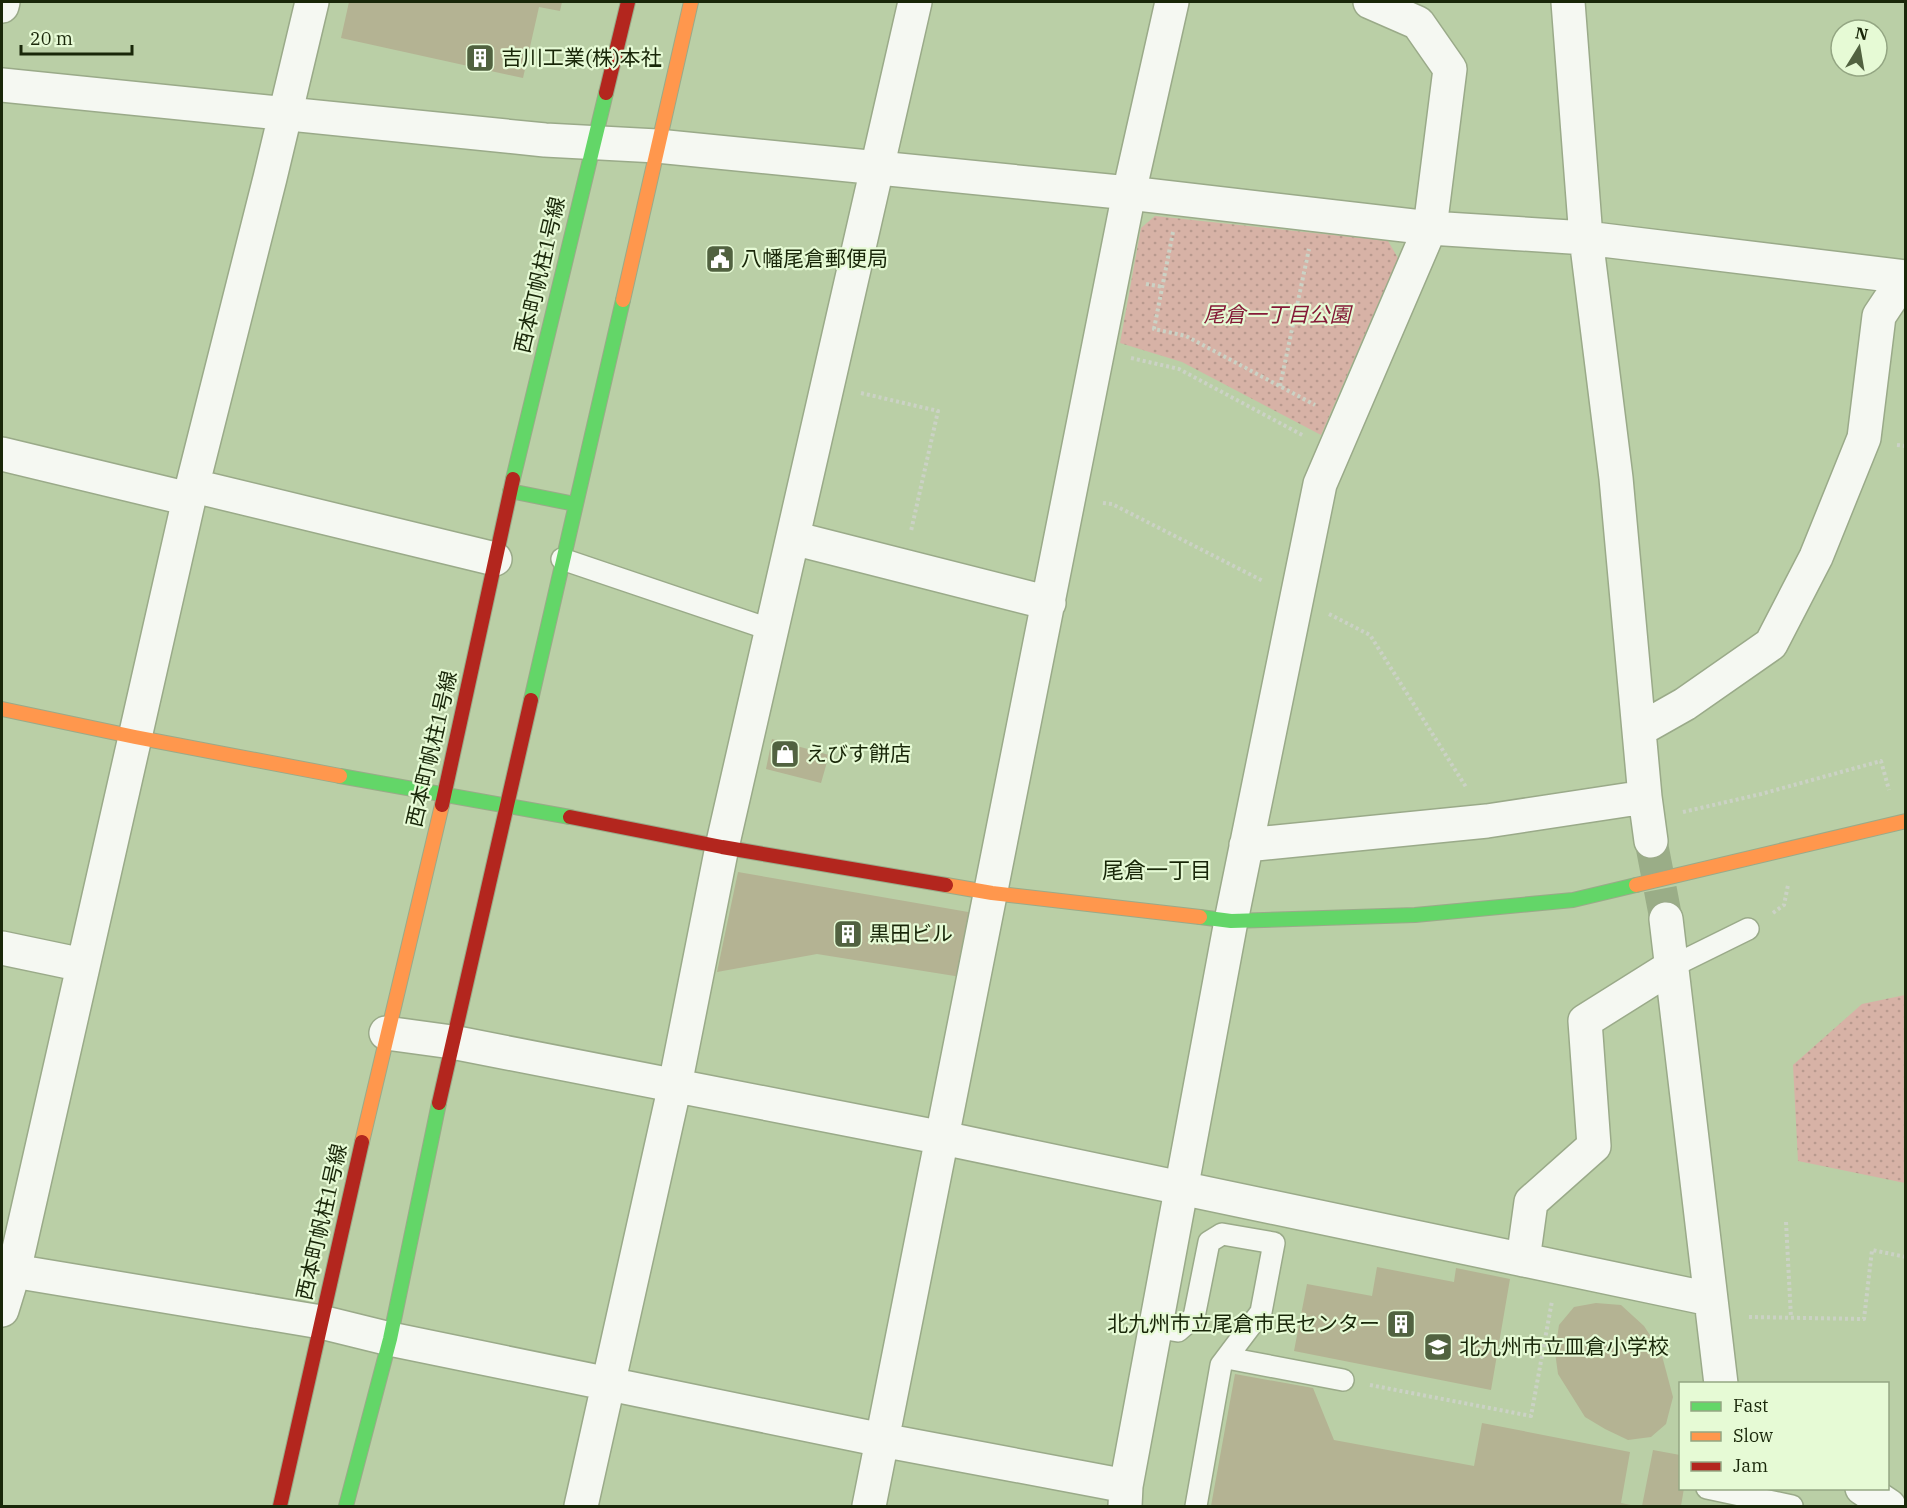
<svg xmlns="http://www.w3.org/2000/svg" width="1907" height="1508" viewBox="0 0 1907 1508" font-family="'IBM Plex Serif','Noto Sans JP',serif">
	<defs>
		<pattern id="green-dots" width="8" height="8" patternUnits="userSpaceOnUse" patternTransform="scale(1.5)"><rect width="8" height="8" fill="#d7b2a6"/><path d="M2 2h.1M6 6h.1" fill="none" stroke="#b8998e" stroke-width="1.8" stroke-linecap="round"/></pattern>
	</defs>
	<rect width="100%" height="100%" fill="#bacfa6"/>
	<!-- green -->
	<path fill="url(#green-dots)" d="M1155,216L1388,241L1398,258L1321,435L1182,362L1120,343L1141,228Z
		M1905,995V1183L1798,1161L1793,1065L1862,1004Z"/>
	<!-- building -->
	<path fill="#b4b393" d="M349,2H562L560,11L539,7L523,78L341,38Z
		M772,739L829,755L821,783L766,769Z
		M738,872L974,913L961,977L817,954L717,972Z
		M1377,1267L1454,1282L1456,1268L1510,1279L1491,1390L1294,1351L1307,1284L1372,1296Z
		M1596,1303L1621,1305L1644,1326L1661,1352L1673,1397L1666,1424L1651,1437L1628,1440L1605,1429L1585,1417L1558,1374L1555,1352L1559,1325L1574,1307Z
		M1235,1374L1313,1388L1334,1440L1474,1466L1482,1423L1630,1452L1621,1503L1636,1506H1211Z
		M1653,1450L1680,1455V1488H1684L1681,1506H1642Z"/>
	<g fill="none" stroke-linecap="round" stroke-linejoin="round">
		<!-- street-tunnel -->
		<path stroke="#9aad87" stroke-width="33" stroke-dasharray="33 16" stroke-linecap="butt" d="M1651,841L1666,919"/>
		<!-- lane casing -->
		<g stroke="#9aaa89" stroke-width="24">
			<path id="lane" d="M562,559L772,630
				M1671,967L1748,929
				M1154,1327L1178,1331L1194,1317L1209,1242L1222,1234L1274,1243L1261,1312L1221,1365L1196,1506
				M1227,1358L1343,1380
				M1707,1488L1792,1506"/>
		</g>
		<!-- street casing -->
		<g stroke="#9aaa89" stroke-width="36">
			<path id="street" d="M1568,2L1586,238L1616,478L1645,797L1651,841
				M2,6L3,2
				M2,85L545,140L657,146L1129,193L1430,228L1586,238L1906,277
				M2,454L189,499
				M194,486L495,559
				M793,538L1049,603
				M1639,730L1685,704L1771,644L1816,557L1864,438L1879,316L1905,277
				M1246,845L1487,821L1645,797
				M1666,919L1721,1384
				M2,948L83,965
				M386,1033L452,1042L943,1138L1710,1299
				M1523,1260L1531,1202L1594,1146L1585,1021L1671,967
				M2,1269L321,1322L390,1339L882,1440L1126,1486
				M2,1310L14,1271L189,499L270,178L312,2
				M1862,1488L1889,1506
				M581,1506L675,1085L722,847L915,2
				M869,1506L1129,193L1172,2
				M1125,1506L1126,1486L1231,921L1320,484L1430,228L1450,69L1418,23L1370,2"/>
		</g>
		<!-- fast casing -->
		<g stroke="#9aaa89" stroke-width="16">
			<path id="fast" d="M513,479L606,93
				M510,491L575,504
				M531,700L623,300
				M340,776L570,817
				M1200,917L1231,921L1415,915L1573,900L1636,885
				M346,1506L390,1339L439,1103"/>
		</g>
		<!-- slow casing -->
		<g stroke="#9aaa89" stroke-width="16">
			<path id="slow" d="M623,300L691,2
				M2,709L135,737L340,776
				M946,885L992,893L1200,917
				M1636,885L1906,821
				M362,1142L442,805"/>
		</g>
		<!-- jam casing -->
		<g stroke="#9aaa89" stroke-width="16">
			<path id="jam" d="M606,93L628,2
				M442,805L513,479
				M570,817L722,847L946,885
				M439,1103L531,700
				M280,1506L362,1142"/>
		</g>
		<!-- path -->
		<path stroke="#cbd2c5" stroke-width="4" stroke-dasharray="3 3" stroke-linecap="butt" d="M1173,232L1154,329L1186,336L1315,405
			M1146,284L1163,287
			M1131,358L1179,369L1304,436
			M1280,386L1309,249
			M861,393L938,411L911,531
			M1897,445L1906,446
			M1103,503L1112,504L1263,581
			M1329,614L1370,635L1466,787
			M1683,812L1761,794L1881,761L1889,790
			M1773,913L1784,905L1788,885
			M1786,1222L1791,1318
			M1749,1317L1864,1319L1872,1250L1906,1257
			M1370,1385L1531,1416L1552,1301"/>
		<!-- lane -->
		<use href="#lane" stroke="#f5f8f2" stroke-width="21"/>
		<!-- street -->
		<use href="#street" stroke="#f5f8f2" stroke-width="33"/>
		<!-- fast -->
		<use href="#fast" stroke="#63d668" stroke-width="14"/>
		<!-- slow -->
		<use href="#slow" stroke="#ff974d" stroke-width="14"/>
		<!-- jam -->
		<use href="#jam" stroke="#b3261e" stroke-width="14"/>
	</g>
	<!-- icons -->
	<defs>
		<g id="building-square" transform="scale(1.5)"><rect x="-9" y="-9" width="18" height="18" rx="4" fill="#516240" stroke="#e6fad5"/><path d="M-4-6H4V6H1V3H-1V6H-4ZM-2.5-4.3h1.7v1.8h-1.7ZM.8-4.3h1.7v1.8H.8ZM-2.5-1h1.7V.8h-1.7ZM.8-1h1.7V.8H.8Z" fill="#fff"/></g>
		<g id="civic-square" transform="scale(1.5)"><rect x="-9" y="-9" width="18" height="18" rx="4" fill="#516240" stroke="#e6fad5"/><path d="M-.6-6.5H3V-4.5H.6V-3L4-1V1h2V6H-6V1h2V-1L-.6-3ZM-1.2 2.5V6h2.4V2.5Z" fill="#fff"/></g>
		<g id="shop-square" transform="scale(1.5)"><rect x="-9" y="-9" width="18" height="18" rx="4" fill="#516240" stroke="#e6fad5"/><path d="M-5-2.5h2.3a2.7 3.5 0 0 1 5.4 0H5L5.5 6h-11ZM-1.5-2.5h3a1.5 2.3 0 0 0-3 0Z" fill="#fff"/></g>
		<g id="school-square" transform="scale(1.5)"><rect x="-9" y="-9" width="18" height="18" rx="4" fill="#516240" stroke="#e6fad5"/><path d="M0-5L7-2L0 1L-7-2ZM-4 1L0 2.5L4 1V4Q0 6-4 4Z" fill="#fff"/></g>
	</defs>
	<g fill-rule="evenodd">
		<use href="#building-square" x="480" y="58"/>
		<use href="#civic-square" x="720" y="259"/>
		<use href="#shop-square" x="785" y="754"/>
		<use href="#building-square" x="848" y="934"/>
		<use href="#building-square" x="1401" y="1324"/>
		<use href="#school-square" x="1438" y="1347"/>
	</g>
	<g text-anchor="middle" stroke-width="4.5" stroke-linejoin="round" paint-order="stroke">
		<!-- poi labels -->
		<g font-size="21" fill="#192709" stroke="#e6fad5" text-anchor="start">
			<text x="501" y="65">吉川工業(株)本社</text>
			<text x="741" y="266">八幡尾倉郵便局</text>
			<text x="806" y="761">えびす餅店</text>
			<text x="869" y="941">黒田ビル</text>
			<text x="1380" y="1331" text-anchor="end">北九州市立尾倉市民センター</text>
			<text x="1459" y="1354">北九州市立皿倉小学校</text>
		</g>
		<!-- street labels -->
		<g font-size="21" fill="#192709" stroke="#e6fad5">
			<text transform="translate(540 275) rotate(-77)" y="7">西本町帆柱1号線</text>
			<text transform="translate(432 749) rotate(-77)" y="7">西本町帆柱1号線</text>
			<text transform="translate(322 1222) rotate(-77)" y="7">西本町帆柱1号線</text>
		</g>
		<!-- park labels -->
		<g font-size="21" font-style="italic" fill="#841a37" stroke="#e6fad5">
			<text x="1277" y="322">尾倉一丁目公園</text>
		</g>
		<!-- neighbourhood labels -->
		<g font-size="22" fill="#192709" stroke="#e6fad5">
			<text x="1157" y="878">尾倉一丁目</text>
		</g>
	</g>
	<!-- border -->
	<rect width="1907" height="1508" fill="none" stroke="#192709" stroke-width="6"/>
	<!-- legend -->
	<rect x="1679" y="1382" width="210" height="108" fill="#e6fad5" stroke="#94a683" stroke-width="1.5"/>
	<rect x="1691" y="1402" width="30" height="9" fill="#63d668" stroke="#94a683" stroke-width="1.5"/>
	<text x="1733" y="1412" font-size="18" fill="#192709">Fast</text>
	<rect x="1691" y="1432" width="30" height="9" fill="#ff974d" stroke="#94a683" stroke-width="1.5"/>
	<text x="1733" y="1442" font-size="18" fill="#192709">Slow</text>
	<rect x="1691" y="1462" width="30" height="9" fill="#b3261e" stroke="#94a683" stroke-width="1.5"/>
	<text x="1733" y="1472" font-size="18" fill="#192709">Jam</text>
	<!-- north arrow -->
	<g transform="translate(1859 48) rotate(11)"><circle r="28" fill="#e6fad5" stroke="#94a683" stroke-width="1.5"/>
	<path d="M0-4.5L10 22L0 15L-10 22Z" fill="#516240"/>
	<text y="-9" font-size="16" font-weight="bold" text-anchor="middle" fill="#192709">N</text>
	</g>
	<!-- scale -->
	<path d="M21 45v9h111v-9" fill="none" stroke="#192709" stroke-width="3"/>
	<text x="30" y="45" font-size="18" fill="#192709" stroke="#e6fad5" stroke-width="4.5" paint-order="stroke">20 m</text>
</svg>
